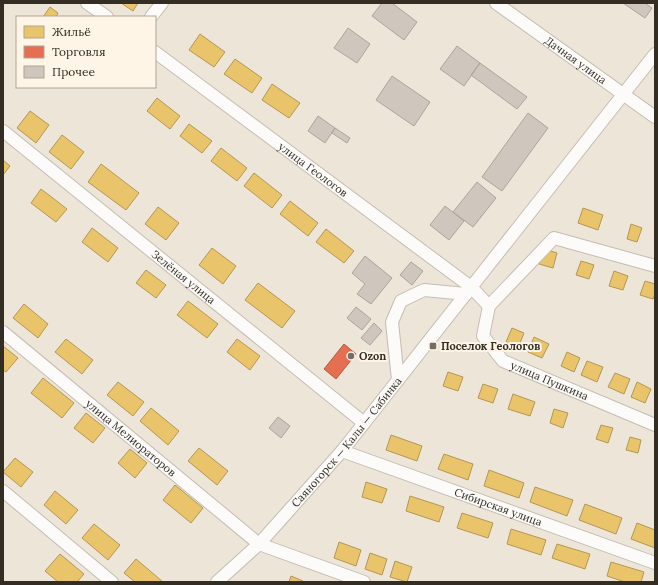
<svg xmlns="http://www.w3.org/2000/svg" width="658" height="585" viewBox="0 0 658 585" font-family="Lora,serif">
	<rect width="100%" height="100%" fill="#ede5d7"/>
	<!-- homes -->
	<path fill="#e9c46a" stroke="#b29755" d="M121,3H138L133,11Z
		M50,7L58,13L56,17H43Z
		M200,34L225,52L214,67L189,50Z
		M235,59L262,78L252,93L224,74Z
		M272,84L300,103L289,118L262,100Z
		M157,98L180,116L170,129L147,111Z
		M30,111L49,125L36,143L17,128Z
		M189,124L212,141L202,153L180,136Z
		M62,135L84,152L71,169L49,152Z
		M221,148L247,168L237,181L211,161Z
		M3,160L10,166L3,175Z
		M101,164L139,193L126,210L88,182Z
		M254,173L282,195L272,208L244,186Z
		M41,189L67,209L56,222L31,203Z
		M290,201L318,223L308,236L280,214Z
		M158,207L179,223L166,240L145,224Z
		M583,208L603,215L598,230L578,223Z
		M631,224L642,228L637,242L627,239Z
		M92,228L118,248L108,262L82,242Z
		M326,229L354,251L344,263L316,242Z
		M212,248L236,266L223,284L199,265Z
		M544,249L557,253L553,268L539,264Z
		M581,261L594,265L589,279L576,275Z
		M146,270L166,285L156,298L136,283Z
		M614,271L628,276L623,290L609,286Z
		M645,281L655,284V294L653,299L640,295Z
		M258,283L295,311L282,328L245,300Z
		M188,301L218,324L207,338L177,315Z
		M24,304L48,324L38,338L13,318Z
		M512,328L524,333L518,348L506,342Z
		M534,337L549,344L542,358L528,352Z
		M66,339L93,360L82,374L55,352Z
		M237,339L260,356L250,370L227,352Z
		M3,346L18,358L6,372L3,370Z
		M567,352L580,358L574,372L561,366Z
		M587,361L603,367L597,382L581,375Z
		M448,372L463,377L458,391L443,386Z
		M615,373L630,379L624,394L608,387Z
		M43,378L74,403L62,418L31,393Z
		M118,382L144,402L133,416L107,395Z
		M637,382L651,389L645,403L631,397Z
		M483,384L498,389L493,403L478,398Z
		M513,394L535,402L530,416L508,409Z
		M151,408L179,431L168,445L140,421Z
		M554,409L568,413L563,428L550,423Z
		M86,413L105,428L93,443L74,428Z
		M601,425L613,428L608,443L596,439Z
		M391,435L422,446L417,461L386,450Z
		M630,437L641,440L638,453L626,450Z
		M199,448L228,471L217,485L188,461Z
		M130,449L147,463L135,478L118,463Z
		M444,454L473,464L468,480L438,469Z
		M15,458L33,472L21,487L3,472Z
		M489,470L524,483L519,498L484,486Z
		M366,482L387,489L382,503L362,497Z
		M175,485L203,508L191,523L163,500Z
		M535,487L573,500L567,516L530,502Z
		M55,491L78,510L66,524L44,505Z
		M410,496L444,507L439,522L406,511Z
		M585,504L622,518L616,534L579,520Z
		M462,513L493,523L488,538L457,528Z
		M637,523L655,530V548L631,539Z
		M94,524L120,545L108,560L82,538Z
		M511,529L546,540L541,555L507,544Z
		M339,542L361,550L356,566L334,558Z
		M557,544L590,554L585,569L552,558Z
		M370,553L387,559L382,575L365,569Z
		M60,554L84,574L77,582H58L45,571Z
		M136,559L163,582H135L124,573Z
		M395,561L412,567L407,582L390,577Z
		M611,562L644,572L641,582H625L607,576Z
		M291,576L303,581V582H289Z"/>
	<!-- shops -->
	<path fill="#e76f51" stroke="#b15b44" d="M344,344L356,354L336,379L324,369Z"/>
	<!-- building -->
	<path fill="#cfc7bd" stroke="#aca49b" d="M382,3H392L417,22L404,40L372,16Z
		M623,3H645L652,8L645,18Z
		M348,28L370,44L357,63L334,48Z
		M457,46L480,63L464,86L440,69Z
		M480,63L527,97L517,109L471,75Z
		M392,76L430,102L414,126L376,100Z
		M528,113L548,128L502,191L482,177Z
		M318,116L335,128L325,143L308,131Z
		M335,128L350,138L347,143L332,133Z
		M477,182L496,198L473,227L453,212Z
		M445,206L464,221L449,240L430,225Z
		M365,256L392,278L371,304L357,294L365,284L352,273Z
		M411,262L423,271L412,285L400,275Z
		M356,307L371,319L362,330L347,318Z
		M374,323L382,331L370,345L361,338Z
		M278,417L290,426L281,438L269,428Z"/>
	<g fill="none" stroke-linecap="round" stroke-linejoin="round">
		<!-- minor casing -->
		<g stroke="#c4bdb3" stroke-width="14">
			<g id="minor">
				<path d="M87,3L107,17"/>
				<path id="s1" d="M496,3L655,117"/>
				<path d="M151,17L162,3"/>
				<path id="s2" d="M155,52L471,287L489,306L483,336L503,361L655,425"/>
				<path id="s3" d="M3,131L364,423"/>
				<path d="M489,306L554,238L655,266"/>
				<path id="s4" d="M3,332L259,544L364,582"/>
				<path d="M398,380L392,322L401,301L424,290L466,294"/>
				<path id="s5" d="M342,451L655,563"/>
				<path d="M3,491L112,582"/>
				<path id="s6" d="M217,582L259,544L342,451L655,54"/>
			</g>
		</g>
		<!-- minor -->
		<use href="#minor" stroke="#fcfbf9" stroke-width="12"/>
	</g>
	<!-- markers -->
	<g fill="#746d63" stroke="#fef5e6" stroke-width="1.5">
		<rect x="429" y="342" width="8" height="8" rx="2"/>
		<circle cx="351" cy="356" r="4"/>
	</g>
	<g text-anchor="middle" stroke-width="4" stroke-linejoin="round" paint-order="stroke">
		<!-- street labels -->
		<g font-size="11" fill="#332d24" stroke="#fef5e6">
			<text dy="4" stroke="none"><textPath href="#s1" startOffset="98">Дачная улица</textPath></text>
			<text dy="4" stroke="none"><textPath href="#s2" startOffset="197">улица Геологов</textPath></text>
			<text dy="4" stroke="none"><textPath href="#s3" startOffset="232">Зелёная улица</textPath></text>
			<text dy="4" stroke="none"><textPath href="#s2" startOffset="533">улица Пушкина</textPath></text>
			<text dy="4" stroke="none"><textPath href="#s4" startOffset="166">улица Мелиораторов</textPath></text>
			<text dy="4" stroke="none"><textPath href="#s6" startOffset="191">Саяногорск — Калы — Сабинка</textPath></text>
			<text dy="4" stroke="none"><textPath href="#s5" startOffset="166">Сибирская улица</textPath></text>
		</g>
		<!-- poi labels -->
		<g font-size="11" font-weight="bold" fill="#332d24" stroke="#fef5e6" text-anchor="start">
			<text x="441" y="350">Поселок Геологов</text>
			<text x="359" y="360">Ozon</text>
		</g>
	</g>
	<!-- border -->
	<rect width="658" height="585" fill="none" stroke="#332d24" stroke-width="8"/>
	<!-- legend -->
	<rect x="16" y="16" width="140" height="72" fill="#fef5e6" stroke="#ada598"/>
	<rect x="24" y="26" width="20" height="12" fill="#e9c46a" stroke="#ada598"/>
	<text x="52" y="36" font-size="12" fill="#332d24">Жильё</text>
	<rect x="24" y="46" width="20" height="12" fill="#e76f51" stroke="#ada598"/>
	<text x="52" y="56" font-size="12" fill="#332d24">Торговля</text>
	<rect x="24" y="66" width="20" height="12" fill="#cfc7bd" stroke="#ada598"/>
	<text x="52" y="76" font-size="12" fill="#332d24">Прочее</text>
</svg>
